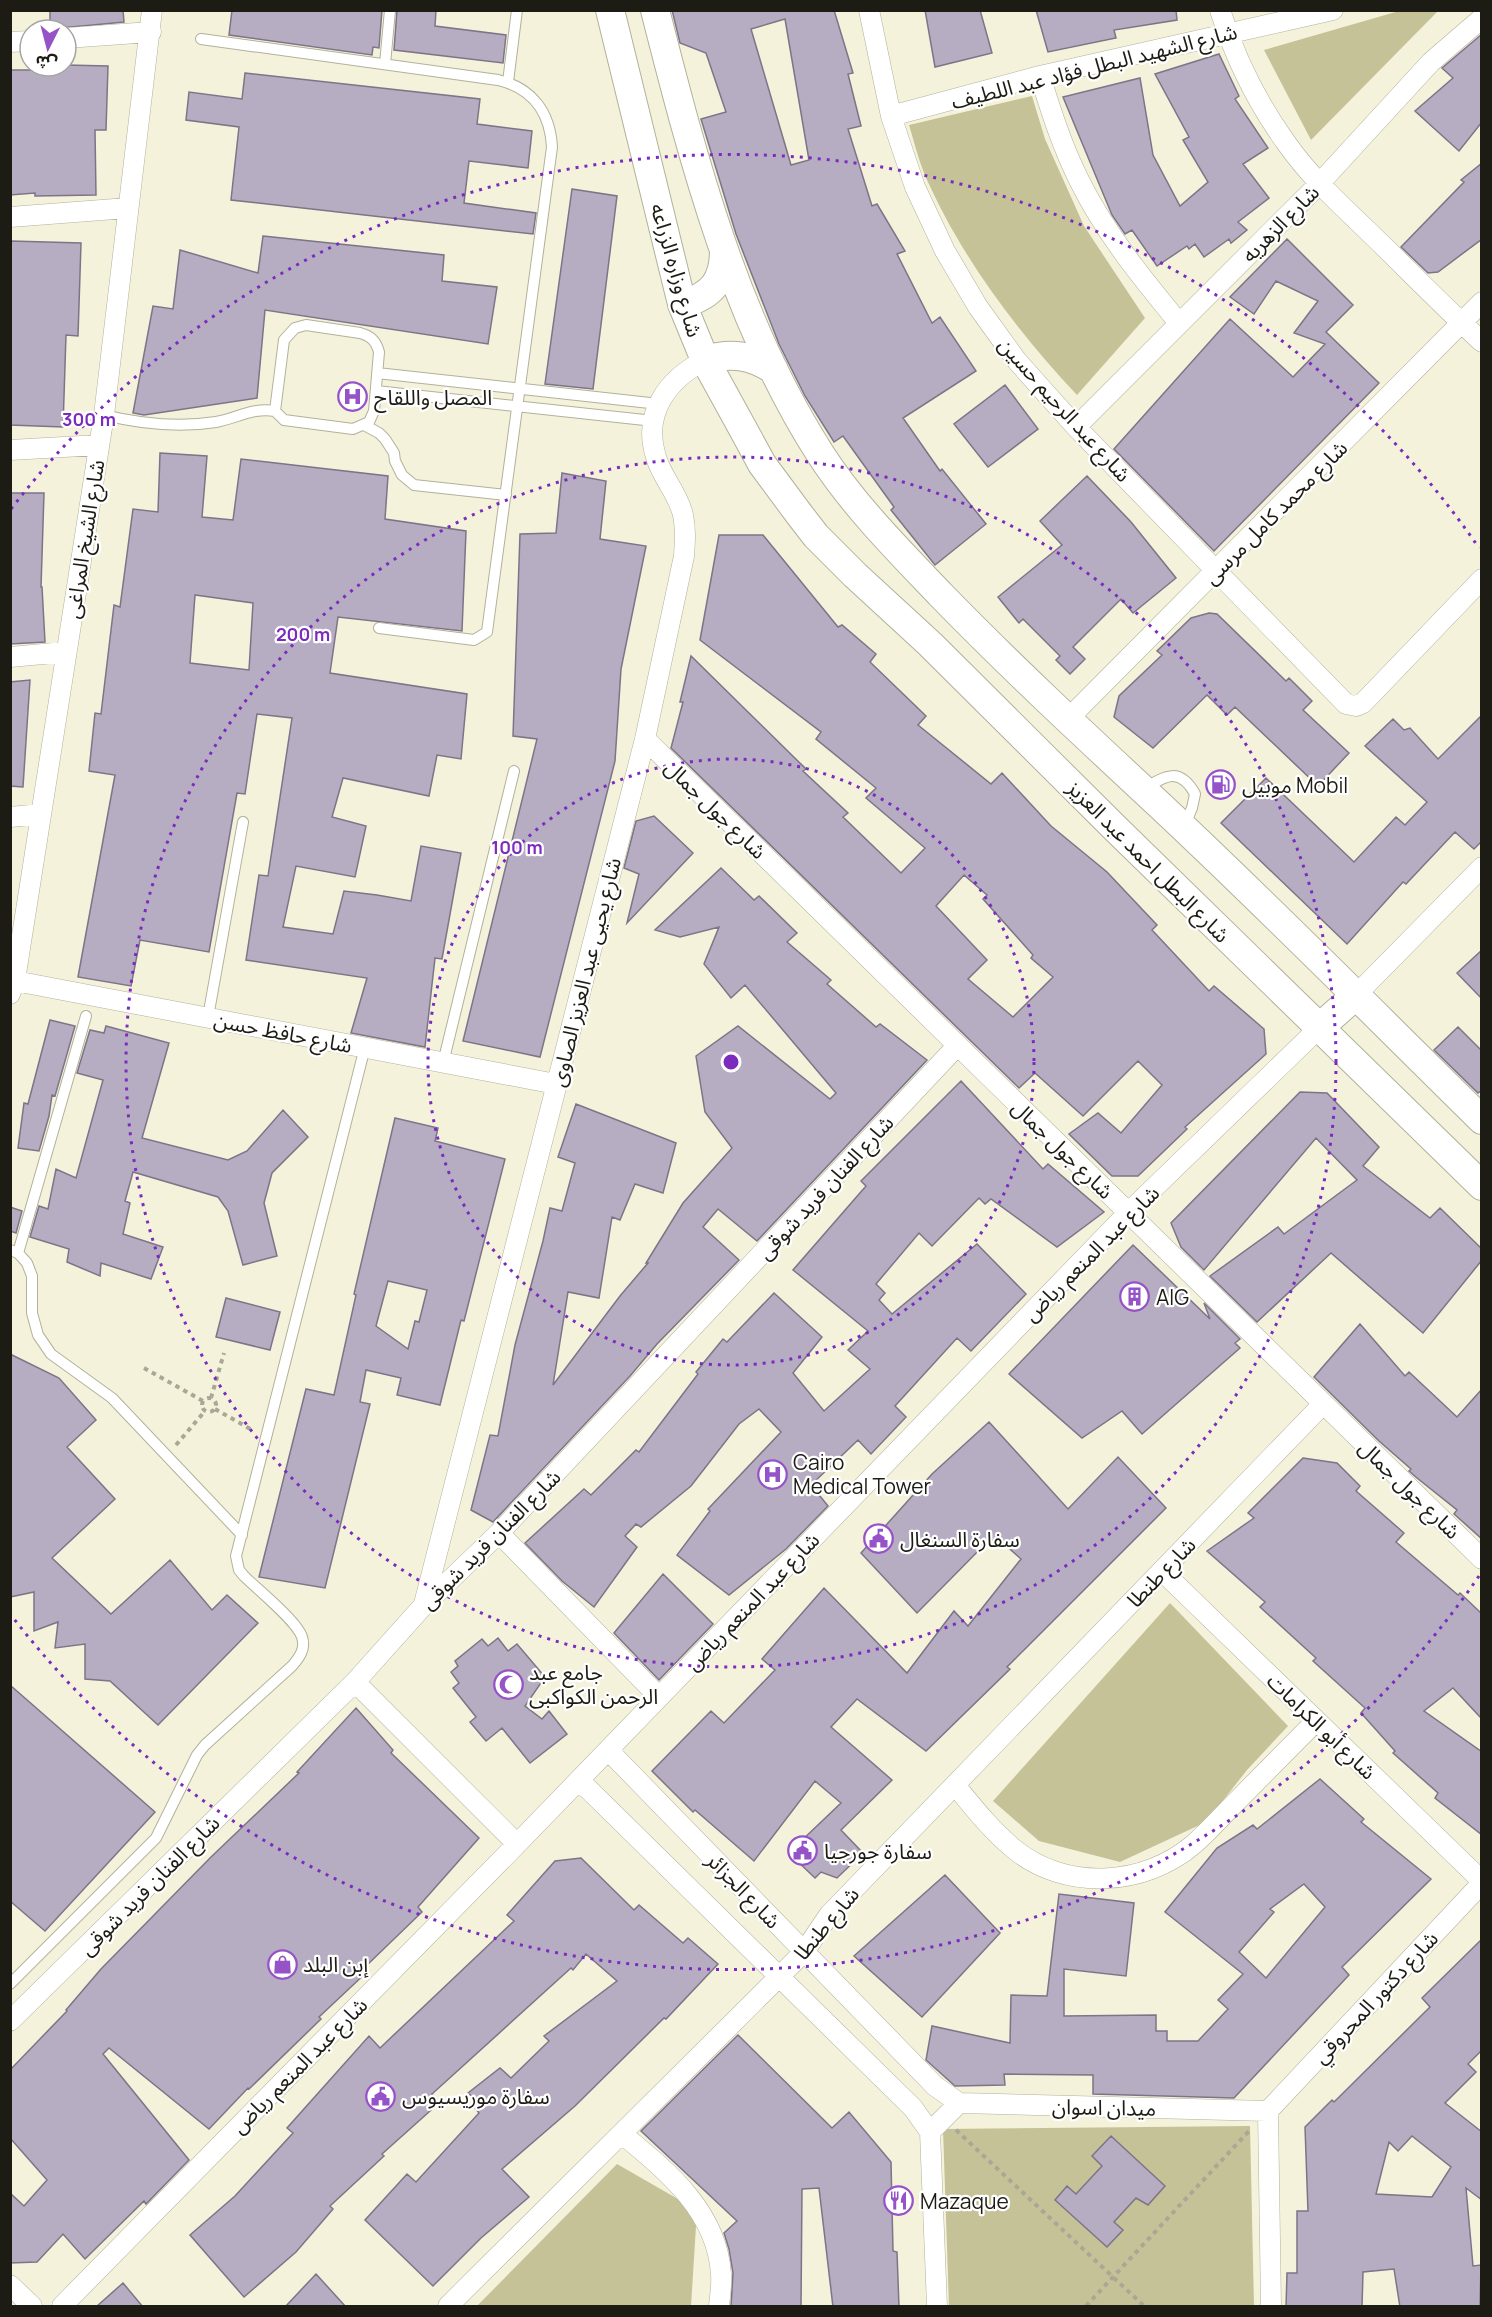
<svg xmlns="http://www.w3.org/2000/svg" width="1492" height="2317" font-family="Manrope,'Noto Sans Arabic',sans-serif">
  <style>
    .green { fill: #c5c298 }
    .building { fill: #b7adc2; stroke: #7d7487; stroke-width: 1.5; fill-rule: evenodd }
    .lines { fill: none; stroke-linecap: round; stroke-linejoin: round }
    .service-casing { stroke: #b2b19b; stroke-width: 12 }
    .minor-casing { stroke: #b2b19b; stroke-width: 21 }
    .secondary-casing { stroke: #b2b19b; stroke-width: 30 }
    .path { stroke: #a9a795; stroke-width: 4; stroke-dasharray: 4.5 4.5; stroke-linecap: butt }
    .service { stroke: #fff; stroke-width: 10 }
    .minor { stroke: #fff; stroke-width: 20 }
    .secondary { stroke: #fff; stroke-width: 28 }
    .ring { fill: none; stroke: #7b2cbf; stroke-width: 3; stroke-dasharray: 3 6 }
    .labels { text-anchor: middle; dominant-baseline: central; stroke-width: 4.5; stroke-linejoin: round; paint-order: stroke }
    .street-label { font-size: 21px; fill: #1d1c14; stroke: #fff }
    .poi-label { font-size: 21px; fill: #1d1c14; stroke: #fff; text-anchor: start }
    .centre { fill: #7b2cbf; stroke: #fff; stroke-width: 3 }
    .ring-label { font-size: 18px; text-anchor: middle; font-weight: bold; fill: #7b2cbf; stroke: #fff; stroke-width: 4.5; stroke-linejoin: round; paint-order: stroke }
  </style>
  <rect width="100%" height="100%" fill="#f4f2db"/>
  <path class="green" d="M1399,11H1438L1311,140L1264,50Z
    M1032,96L1045,139L1084,226L1145,318L1077,395C1016,330 960,256 924,173C918,158 914,141 909,125Z
    M1170,1603L1288,1726L1247,1770L1206,1822L1120,1862L1039,1841L993,1801Z
    M1250,2126L1254,2306H949L943,2129Z
    M617,2164L697,2210L691,2306H477Z"/>
  <path class="building" d="M50,10H123L124,22L50,29Z
    M232,10H382L379,48L373,47L372,55L229,35Z
    M397,10H436L435,26L506,35L503,63L394,50Z
    M672,10H834L853,73L848,74L861,126L848,129L872,206L877,204L905,251L897,254L932,323L940,317L976,371L903,418L940,471L942,469L986,524L935,565L891,510L894,507L843,436L834,442L805,396L779,344L736,234L701,119L726,112L706,53L680,43ZM785,19L809,160L791,165L751,29Z
    M925,10H980L992,53L935,67Z
    M1036,10H1176L1177,20L1114,30L1116,38L1048,52Z
    M1482,34V122L1459,151L1415,111L1453,78L1442,68Z
    M1219,54L1239,96L1235,99L1268,148L1243,164L1269,198L1238,222L1247,230L1231,243L1229,239L1204,257L1195,244L1189,249L1187,246L1157,266L1132,230L1125,234L1112,215L1063,97L1140,78L1153,155L1180,206L1208,182L1183,140L1189,137L1155,74Z
    M66,65L108,66L106,130H95L96,195L35,196V193L10,195V70H39V66Z
    M245,73L480,99L477,124L532,131L528,168L469,161L464,203L536,213L533,234L231,200L239,127L186,120L189,92L242,99Z
    M1482,163V239L1438,272L1428,273L1401,247L1464,182L1461,180Z
    M572,189L617,196L593,389L545,384Z
    M263,236L444,255L442,281L497,287L488,344L265,310L257,398L144,415L133,413L153,306L173,309L180,250L258,273Z
    M1287,239L1353,305L1326,332L1379,383L1214,551L1114,449L1230,319L1293,377L1325,344L1294,333L1318,301L1276,281L1254,314L1230,297Z
    M11,241L81,243L78,336L66,335L63,427L10,425Z
    M1005,385L1038,429L988,467L954,424Z
    M160,453L207,456L202,517L233,520L241,459L388,476L385,519L466,531L462,631L338,617L330,673L467,694L461,759L437,755L429,796L343,778L332,817L366,826L355,877L296,866L283,927L333,934L344,891L377,895L411,901L421,846L461,853L442,959L435,958L425,1047L351,1033L367,978L246,960L259,875L268,876L292,718L257,714L245,794L237,793L209,952L140,940L131,986L78,977L115,775L89,771L95,713L101,714L114,605L120,607L133,509L158,512ZM195,595L253,603L249,670L190,663Z
    M562,473L606,481L600,539L646,546L621,669L615,761L540,1057L463,1041L537,739L513,736L520,534L556,533Z
    M1087,476L1131,522L1176,578L1133,613L1121,599L1073,647L1085,659L1070,674L1056,660L1060,656L1023,619L1019,623L998,597L1062,545L1040,521Z
    M10,493H44L41,587H42L45,642L10,644Z
    M719,535H763L838,627L842,625L876,654L870,662L926,716L918,725L991,784L1002,773L1051,826L1107,872L1157,925L1152,930L1209,991L1214,986L1264,1029L1266,1054L1185,1127L1187,1129L1138,1176H1112L1069,1134L1098,1113L1121,1133L1162,1085L1138,1061L1083,1116L1035,1073L1019,1088L671,748L683,702H680L691,656L806,769L803,771L848,813L843,817L901,873L925,848L866,798L876,788L816,739L821,732L700,640ZM964,875L987,895L983,899L1033,955L1031,958L1053,977L1013,1017L968,979L987,960L936,906Z
    M1209,613L1217,614L1286,681L1289,678L1312,701L1303,710L1349,753L1318,786L1235,707L1227,715L1207,695L1153,748L1114,717L1119,696L1162,655L1157,651L1191,618Z
    M30,680L23,787L10,786V682Z
    M1482,715V841L1474,849L1455,832L1406,884L1403,882L1347,944L1221,823L1266,778L1354,862L1396,817L1405,825L1427,802L1365,746L1393,719L1404,730L1410,728L1438,759Z
    M654,816L693,853L627,923L639,874L624,868L636,821Z
    M721,868L754,900L759,896L797,933L787,942L831,980L827,984L876,1027L880,1024L927,1060L757,1241L718,1209L703,1227L739,1260L657,1344L630,1376L493,1522L471,1510L490,1435L498,1436L515,1345L543,1241L550,1208L562,1211L575,1163L558,1157L576,1104L676,1143L663,1193L635,1184L620,1220L612,1217L599,1298L568,1292L553,1385L620,1296L648,1263H646L683,1203L732,1148L705,1112L696,1056L738,1026L830,1099L836,1093L745,985L731,998L704,964L719,927L680,937L655,930Z
    M1482,950V999L1457,973Z
    M50,1020L75,1026L55,1096L52,1095L49,1116L39,1151L18,1148L24,1103L28,1104Z
    M106,1026L169,1043L142,1138L228,1160L247,1151L283,1110L308,1137L272,1173L264,1203L277,1256L243,1265L228,1211L218,1197L133,1172L125,1201L130,1203L123,1234L163,1247L151,1279L101,1263L100,1276L67,1262L69,1249L30,1237L39,1206L48,1209L56,1169L76,1178L103,1080L77,1073L90,1030L104,1033Z
    M1458,1027L1482,1051V1090L1478,1093L1434,1050Z
    M961,1081L1043,1169L1048,1164L1104,1212L1057,1247L991,1199L985,1204L979,1198L932,1246L919,1233L876,1284L885,1293L879,1300L892,1314L977,1244L1026,1294L971,1351L957,1338L895,1406L906,1417L871,1454L858,1440L811,1485L828,1506L786,1549L729,1595L677,1555L710,1511L708,1509L781,1432L759,1409L739,1424L691,1486L641,1527L636,1524L625,1536L637,1547L594,1607L562,1581L525,1543L584,1489L591,1495L636,1450L639,1452L698,1374L696,1372L723,1339L727,1342L774,1293L822,1337L793,1373L824,1411L870,1369L848,1350L868,1331L793,1270L866,1186L861,1181Z
    M1300,1092L1327,1093L1379,1147L1363,1166L1430,1218L1440,1208L1482,1249V1260L1423,1333L1331,1253L1257,1322L1210,1276L1278,1227L1284,1234L1357,1180L1316,1138L1204,1270L1181,1247L1171,1223Z
    M395,1118L438,1128L435,1141L505,1159L464,1321L461,1320L440,1405L397,1395L401,1378L366,1370L360,1402L370,1404L325,1588L259,1577L306,1389L334,1395L356,1295L354,1294ZM388,1281L427,1290L419,1322L415,1321L408,1349L376,1326Z
    M10,1207L22,1211L16,1233L10,1231Z
    M1133,1245L1210,1319L1204,1303L1240,1339L1235,1343L1240,1348L1142,1434L1122,1411L1082,1438L1009,1374Z
    M226,1298L280,1312L270,1350L216,1337Z
    M1360,1324L1405,1376L1409,1372L1457,1417L1482,1389V1539L1454,1514L1457,1510L1417,1478L1409,1471L1411,1469L1379,1441L1314,1377Z
    M10,1354L59,1378L96,1420L67,1447L115,1499L52,1558L111,1614L170,1560L212,1610L227,1595L258,1623L158,1725L110,1681L85,1679V1644L55,1648L58,1622L34,1631V1592L10,1597Z
    M989,1422L1068,1509L1118,1457L1166,1508L1007,1667L1010,1669L926,1751L857,1699L831,1727L892,1780L841,1830L863,1853L837,1878L821,1872L815,1878L794,1858L800,1851L799,1843L841,1803L815,1781L754,1861L695,1810L693,1812L652,1771L711,1711L724,1723L775,1670L762,1659L824,1588L907,1673L954,1611L968,1626L1021,1559L996,1537L990,1542L989,1540L917,1613L861,1553L932,1474Z
    M1303,1458L1337,1463L1360,1486L1356,1491L1404,1533L1396,1542L1458,1595L1460,1593L1482,1614V1719L1453,1688L1424,1711L1482,1752V1835L1435,1798L1438,1793L1393,1753L1395,1751L1361,1713L1365,1708L1313,1661L1316,1658L1260,1607L1265,1602L1207,1551L1254,1518L1248,1513Z
    M663,1574L713,1624L659,1680L614,1633Z
    M498,1638L508,1651L517,1644L545,1677L525,1706L542,1719L549,1711L567,1734L530,1763L502,1728L486,1741L470,1722L476,1717L453,1688L459,1683L451,1672L458,1666L455,1661L482,1639L488,1646Z
    M10,1685L155,1812L45,1931L10,1901Z
    M356,1708L393,1750L391,1753L479,1838L418,1907L422,1912L365,1967L368,1971L319,2017L321,2019L249,2089L248,2088L209,2129L109,2048L103,2054L189,2160L146,2204L144,2201L85,2259L63,2234L37,2262L10,2263V2193L24,2206L47,2180L10,2138V2070L67,2011L66,2010L101,1969L211,1857L299,1773L297,1772Z
    M1320,1779L1364,1819L1361,1822L1431,1879L1342,1967L1349,1975L1234,2098L1093,2094V2075L1004,2074L1005,2085L955,2086L926,2060L932,2026L1010,2043L1011,1995L1047,1996L1059,1894L1134,1903L1126,1976L1064,1969V2016L1156,2015V2031H1167V2041H1198L1228,2009L1218,2000L1243,1974L1165,1912L1217,1848L1253,1825L1257,1829ZM1304,1884L1325,1907L1266,1978L1239,1952L1274,1912L1270,1909Z
    M581,1858L634,1910L639,1905L683,1943L688,1938L718,1964L666,2019L664,2018L575,2106L502,2169L529,2197L481,2238L433,2286L365,2220L407,2174L416,2182L479,2113L473,2105L477,2101L468,2093L500,2068L511,2078L549,2041L544,2036L617,1981L586,1954L573,1970L571,1968L432,2094L439,2103L382,2154L384,2156L330,2206L333,2209L296,2252L244,2297L190,2235L235,2196L293,2133L287,2128L369,2036L380,2048L514,1921L507,1915L555,1861Z
    M945,1875L1000,1933L922,2017L854,1956Z
    M1482,1939V2050L1468,2064L1476,2072L1445,2103L1482,2132V2200L1466,2188L1473,2266L1481,2265L1480,2307H1400L1394,2269L1363,2272L1362,2307H1286L1287,2273H1297V2211H1308L1305,2127L1332,2100L1334,2102L1430,2007L1422,1998ZM1412,2136L1451,2167L1432,2197L1376,2194L1389,2142L1398,2151Z
    M738,2035L832,2128L849,2112L891,2162L893,2251L897,2252L899,2307H833L819,2188L802,2189L801,2307H731L733,2273L729,2249L724,2233L737,2221L641,2131Z
    M1111,2136L1165,2186L1148,2205L1136,2198L1114,2222L1123,2230L1107,2247L1055,2200L1067,2186L1076,2194L1102,2166L1092,2156Z
    M316,2274L346,2307H285Z
    M123,2283L143,2307H96Z"/>
  <g class="lines">
    <defs>
      <path id="service" d="M201,39L498,80C532,88 550,112 552,147L487,632L474,640L379,628
        M385,64L390,10
        M508,82L517,10
        M306,325L360,333C371,336 376,341 379,352L374,411L369,422L353,429L284,420L275,411L284,340L295,328Z
        M377,373L659,404
        M376,391L654,421
        M104,415C141,424 178,428 216,422C237,418 254,407 275,411
        M364,425L379,433L385,439L394,453L395,461L402,475L414,485L506,495
        M1144,789C1166,775 1180,767 1195,794L1192,808L1184,827
        M208,1017L243,822
        M443,1063L514,771
        M10,1250L18,1253L27,1263L32,1276V1313L38,1335L51,1354L112,1398L242,1535
        M18,1253L86,1016
        M10,1984L156,1838L197,1755L205,1745L292,1666C299,1658 306,1649 302,1637C297,1621 257,1589 244,1576L239,1570L236,1556L365,1047"/>
      <path id="minor" d="M869,10L891,116L915,187L945,251L978,307L1017,361L1076,427L1346,704L1356,706L1363,703L1482,579
        M1220,10C1235,58 1258,104 1287,144C1311,178 1341,205 1371,234C1408,270 1444,307 1482,342
        M66,38L151,32
        M10,42L30,41
        M1040,76C1051,111 1062,146 1079,180C1105,233 1142,278 1179,323
        M891,116L1040,76L1333,10
        M10,217L128,208
        M1076,427L1319,184L1431,62L1482,18
        M10,450L99,445
        M10,657L65,652
        M1067,720L1482,302
        M645,739L1482,1559
        M10,817L41,814
        M10,980L556,1084
        M10,994L15,980L104,415L152,10
        M1355,996L1482,867
        M499,1533L659,1697
        M1162,1571L1482,1881
        M424,1604L645,739L684,556C685,542 686,529 683,515C678,493 662,478 656,457C642,413 668,379 705,360
        M355,1682L517,1844
        M608,1750L935,2086L959,2103
        M579,1780L913,2108L930,2132
        M955,1785C973,1807 991,1830 1014,1849C1065,1891 1144,1887 1194,1844C1208,1832 1220,1818 1233,1805C1261,1777 1288,1749 1316,1721
        M10,2021L355,1682L424,1605L499,1533L957,1046
        M1268,2111L1482,1883
        M622,2134C667,2171 717,2211 721,2274C722,2284 720,2296 719,2306
        M10,2285L32,2306
        M62,2306L517,1844L1128,1213L1319,1028
        M448,2306L804,1952L829,1915L1323,1404
        M937,2306L930,2132L959,2103L1268,2111L1271,2306"/>
      <path id="secondary" d="M610,10L682,304L705,360L743,429L762,464L799,514L816,536L855,575L930,644L1116,829L1482,1186
        M655,10C694,163 735,321 821,455C854,506 899,551 941,595C1009,665 1080,731 1151,797C1264,902 1372,1012 1482,1120
        M682,304C712,296 724,281 724,250
        M705,360C731,352 751,355 774,370
        M1319,1028L1355,996"/>
    </defs>
    <use href="#service" class="service-casing"/>
    <use href="#minor" class="minor-casing"/>
    <use href="#secondary" class="secondary-casing"/>
    <path class="path" d="M144,1368L203,1401
      M211,1398L224,1353
      M202 1405a7 7 0 1 1 14 0a7 7 0 1 1-14 0Z
      M215,1409L254,1431
      M176,1445L205,1411
      M956,2130L1144,2306
      M1086,2306L1249,2131"/>
    <use href="#service" class="service"/>
    <use href="#minor" class="minor"/>
    <use href="#secondary" class="secondary"/>
  </g>
  <g class="ring">
    <circle cx="731" cy="1062" r="303"/>
    <circle cx="731" cy="1062" r="605"/>
    <path d="M1479 1576A908 908 0 0 1 11 1615M11 509A908 908 0 0 1 1479 548"/>
  </g>
  <defs>
    <symbol id="hospital-ring" viewBox="-11 -11 22 22"><circle r="9.5" fill="#fff" stroke="#9653c8" stroke-width="1.5"/><path d="M-5-5h3v3.5h4V-5h3V5h-3V1.5h-4V5h-3Z" fill="#9653c8"/></symbol>
    <symbol id="fuel-ring" viewBox="-11 -11 22 22"><circle r="9.5" fill="#fff" stroke="#9653c8" stroke-width="1.5"/><path d="M-5.5-6h7V0h2V4h1.3V-2.5L3-4.5l.8-.8L6-3V5H2.5V1h-1V6h-7ZM-4.2-4.7v3.2H.2V-4.7Z" fill="#9653c8"/></symbol>
    <symbol id="building-ring" viewBox="-11 -11 22 22"><circle r="9.5" fill="#fff" stroke="#9653c8" stroke-width="1.5"/><path d="M-4-6H4V6H1V3H-1V6H-4ZM-2.5-4.3h1.7v1.8h-1.7ZM.8-4.3h1.7v1.8H.8ZM-2.5-1h1.7V.8h-1.7ZM.8-1h1.7V.8H.8Z" fill="#9653c8"/></symbol>
    <symbol id="civic-ring" viewBox="-11 -11 22 22"><circle r="9.5" fill="#fff" stroke="#9653c8" stroke-width="1.5"/><path d="M-.6-6.5H3V-4.5H.6V-3L4-1V1h2V6H-6V1h2V-1L-.6-3ZM-1.2 2.5V6h2.4V2.5Z" fill="#9653c8"/></symbol>
    <symbol id="mosque-ring" viewBox="-11 -11 22 22"><circle r="9.5" fill="#fff" stroke="#9653c8" stroke-width="1.5"/><path d="M3.5-4.9A6 6 0 1 0 3.5 4.9A5 5 0 1 1 3.5-4.9Z" fill="#9653c8"/></symbol>
    <symbol id="shop-ring" viewBox="-11 -11 22 22"><circle r="9.5" fill="#fff" stroke="#9653c8" stroke-width="1.5"/><path d="M-5-2.5h2.3a2.7 3.5 0 0 1 5.4 0H5L5.5 6h-11ZM-1.5-2.5h3a1.5 2.3 0 0 0-3 0Z" fill="#9653c8"/></symbol>
    <symbol id="restaurant-ring" viewBox="-11 -11 22 22"><circle r="9.5" fill="#fff" stroke="#9653c8" stroke-width="1.5"/><path d="M-5-6h1v4h1v-4h1v4h1v-4h1v5L-1.5 .5V6h-2V.5L-5-1ZM5-6V6H3V1.5H1.5Q1.5-4 5-6Z" fill="#9653c8"/></symbol>
  </defs>
  <g fill-rule="evenodd">
    <use href="#hospital-ring" x="336" y="380" width="33" height="33"/>
    <use href="#fuel-ring" x="1204" y="768" width="33" height="33"/>
    <use href="#building-ring" x="1118" y="1280" width="33" height="33"/>
    <use href="#hospital-ring" x="756" y="1458" width="33" height="33"/>
    <use href="#civic-ring" x="862" y="1522" width="33" height="33"/>
    <use href="#mosque-ring" x="492" y="1668" width="33" height="33"/>
    <use href="#civic-ring" x="786" y="1834" width="33" height="33"/>
    <use href="#shop-ring" x="266" y="1948" width="33" height="33"/>
    <use href="#civic-ring" x="364" y="2080" width="33" height="33"/>
    <use href="#restaurant-ring" x="882" y="2184" width="33" height="33"/>
  </g>
  <g class="labels">
    <g class="street-label">
      <text transform="translate(1094 66) rotate(-14)">شارع الشهيد البطل فؤاد عبد اللطيف</text>
      <text transform="translate(1280 223) rotate(-45)">شارع الزهريه</text>
      <text transform="translate(677 270) rotate(74)">شارع وزاره الزراعه</text>
      <text transform="translate(1065 409) rotate(48)">شارع عبد الرحيم حسين</text>
      <text transform="translate(1275 512) rotate(-45)">شارع محمد كامل مرسى</text>
      <text transform="translate(84 539) rotate(-81)">شارع الشيخ المراغى</text>
      <text transform="translate(716 809) rotate(44)">شارع جول جمال</text>
      <text transform="translate(1149 861) rotate(45)">شارع البطل احمد عبد العزيز</text>
      <text transform="translate(585 972) rotate(-76)">شارع يحيى عبد العزيز الصاوى</text>
      <text transform="translate(283 1032) rotate(11)">شارع حافظ حسن</text>
      <text transform="translate(1063 1149) rotate(44)">شارع جول جمال</text>
      <text transform="translate(825 1187) rotate(-47)">شارع الفنان فريد شوقى</text>
      <text transform="translate(1091 1253) rotate(-45)">شارع عبد المنعم رياض</text>
      <text transform="translate(1410 1489) rotate(44)">شارع جول جمال</text>
      <text transform="translate(490 1539) rotate(-45)">شارع الفنان فريد شوقى</text>
      <text transform="translate(1161 1572) rotate(-46)">شارع طنطا</text>
      <text transform="translate(752 1601) rotate(-46)">شارع عبد المنعم رياض</text>
      <text transform="translate(1322 1726) rotate(44)">شارع أبو الكرامات</text>
      <text transform="translate(149 1885) rotate(-45)">شارع الفنان فريد شوقى</text>
      <text transform="translate(744 1890) rotate(46)">شارع الجزائر</text>
      <text transform="translate(826 1923) rotate(-50)">شارع طنطا</text>
      <text transform="translate(1375 1997) rotate(-47)">شارع دكتور المحروقي</text>
      <text transform="translate(299 2065) rotate(-45)">شارع عبد المنعم رياض</text>
      <text transform="translate(1104 2107) rotate(1)">ميدان اسوان</text>
    </g>
    <g class="poi-label">
      <text x="374" y="397">المصل واللقاح</text>
      <text x="1242" y="785">موبيل Mobil</text>
      <text x="1156" y="1297">AIG</text>
      <text x="793" y="1462">Cairo<tspan x="793" dy="24">Medical Tower</tspan></text>
      <text x="900" y="1539">سفارة السنغال</text>
      <text x="529" y="1672">جامع عبد<tspan x="529" dy="24">الرحمن الكواكبى</tspan></text>
      <text x="824" y="1851">سفارة جورجيا</text>
      <text x="303" y="1964">إبن البلد</text>
      <text x="402" y="2096">سفارة موريسيوس</text>
      <text x="920" y="2201">Mazaque</text>
    </g>
  </g>
  <circle cx="731" cy="1062" r="9" class="centre"/>
  <g class="ring-label">
    <text x="89" y="426">300 m</text>
    <text x="303" y="641">200 m</text>
    <text x="517" y="854">100 m</text>
  </g>
  <rect width="1492" height="2317" fill="none" stroke="#1d1c14" stroke-width="24"/>
  <g transform="translate(48 48) rotate(186)"><circle r="28" fill="#ffffff" stroke="#a5a4a1" stroke-width="1.5"/>
  <path d="M0-4.5L10 22L0 15L-10 22Z" fill="#9653c8"/>
  <text y="-9" font-size="16" font-weight="bold" text-anchor="middle" fill="#1d1c14">ش</text>
  </g>
</svg>
